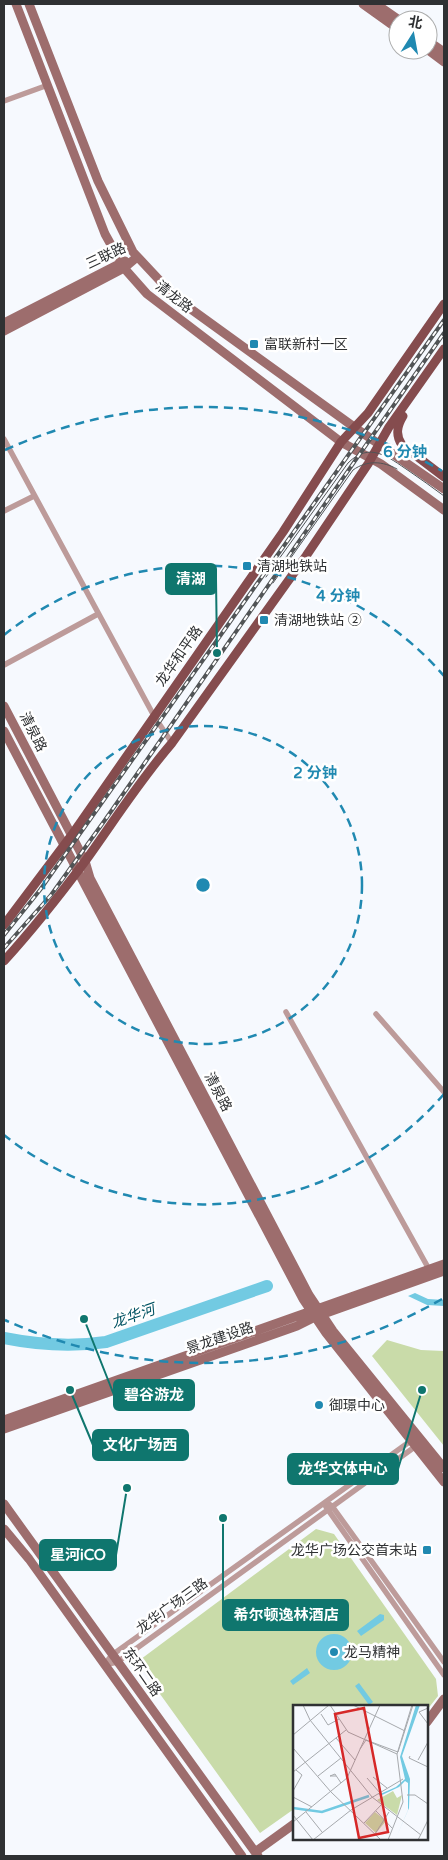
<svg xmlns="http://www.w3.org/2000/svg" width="448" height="1860" font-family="'Varela Round','Noto Sans SC',sans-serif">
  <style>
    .green { fill: #c9dba9 }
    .water { fill: #72cae2 }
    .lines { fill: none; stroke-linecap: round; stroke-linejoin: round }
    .river { stroke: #72cae2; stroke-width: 12 }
    .street { stroke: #bd9b9a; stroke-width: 5.5 }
    .secondary { stroke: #9d6d6d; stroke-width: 9 }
    .primary { stroke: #854c4e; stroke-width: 9 }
    .tram { stroke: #515456; stroke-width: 1 }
    .rail-casing { stroke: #515456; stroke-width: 4 }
    .rail { stroke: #fff; stroke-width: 2; stroke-dasharray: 5.5; stroke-linecap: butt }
    .ring { fill: none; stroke: #2089b1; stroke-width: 2.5; stroke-dasharray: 9 6 }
    .poi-dot { fill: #2089b1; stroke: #fff; stroke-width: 2 }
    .labels { text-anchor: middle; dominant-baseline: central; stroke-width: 5; stroke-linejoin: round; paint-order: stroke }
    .street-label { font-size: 14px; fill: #2f3133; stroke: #fff }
    .poi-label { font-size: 14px; fill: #2f3133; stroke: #fff; text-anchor: start }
    .water-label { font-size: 15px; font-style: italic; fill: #005262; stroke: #fff }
    .inset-river { fill: none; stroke: #72cae2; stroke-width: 2.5 }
    .inset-road { fill: none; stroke: #a6a9ad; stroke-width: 1 }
    .view { fill: #d62828; fill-opacity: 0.15; stroke: #d62828; stroke-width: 2.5 }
    .inset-edge { fill: none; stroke: #2f3133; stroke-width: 2.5 }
    .centre { fill: #2089b1; stroke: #fff; stroke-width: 2.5 }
    .ring-label { font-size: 15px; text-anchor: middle; font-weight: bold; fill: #2089b1; stroke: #fff; stroke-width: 5; stroke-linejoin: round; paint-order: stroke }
    .leader { fill: none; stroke: #0f766e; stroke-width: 2 }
    .callout-dot { fill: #0f766e; stroke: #fff; stroke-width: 2 }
    .callout { fill: #0f766e; stroke: #0f766e; stroke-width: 2 }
    .callout-label { font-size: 15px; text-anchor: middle; font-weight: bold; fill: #fff }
  </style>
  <rect width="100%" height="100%" fill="#f6f9fe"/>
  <path class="green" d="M387,1340L421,1350L444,1351V1446L372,1356Z
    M316,1529L334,1534L436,1679L438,1696L427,1710V1706H294V1809L260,1833L137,1662Z"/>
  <path class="water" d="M415,1293L428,1299L444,1300V1306L427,1305L408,1296Z
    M299,1599L312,1618L308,1621L294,1602Z
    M380,1614L384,1615V1620L361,1636L357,1631Z
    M316 1652a18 18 0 1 1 36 0a18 18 0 1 1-36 0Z
    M307,1668L310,1673L293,1685L290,1681Z
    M359,1683L373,1702L369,1705L355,1686Z"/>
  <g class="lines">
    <path class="river" d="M4,1338C39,1345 71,1347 106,1342L267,1286"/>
    <path class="street" d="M4,101L48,85
      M4,439L154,716L172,743
      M4,511L34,496
      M4,665L98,614
      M286,1012L430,1271
      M376,1014L444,1092
      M329,1504L332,1506L444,1662
      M326,1507L444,1675
      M104,1665L117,1662L126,1656L416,1446
      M104,1665L112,1655L412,1440"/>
    <path class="secondary" d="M16,4L105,234L124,268L147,294L341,442L381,464L444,510
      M29,4L98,181L133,252L177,299L354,427L444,489
      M363,4L398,29
      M376,4L399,20
      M428,41L444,52
      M428,50L444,62
      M4,323L125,261
      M4,331L124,268L137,257
      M4,706L85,861L90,878L309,1295L333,1331L444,1468
      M4,731L303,1299L326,1333L444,1482
      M4,1420L444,1264
      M4,1429L297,1326L315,1317L444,1271
      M4,1504L258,1856
      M4,1529L29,1559L242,1856
      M427,1722L444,1699
      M255,1852L294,1824"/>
    <path class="primary" d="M403,416C397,426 395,435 402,445L444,477
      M4,925L71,836L283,532L341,442L368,413L444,304
      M4,961C33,929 60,895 86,860C114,821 140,780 172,743L306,556L368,464L389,427L444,349"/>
    <path class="tram" d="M266,577L348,463C370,441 388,457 409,471C421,479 433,488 444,496
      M273,583L353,470C367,460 383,461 397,469"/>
    <defs>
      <path id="rail" d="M4,935L40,890L444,320
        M4,948L51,895L105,820L444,333"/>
    </defs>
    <use href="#rail" class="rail-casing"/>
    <use href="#rail" class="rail"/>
  </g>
  <g class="ring">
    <circle cx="203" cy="885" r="159"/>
    <path d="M444 1094A319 319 0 0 1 4 1135M4 635A319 319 0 0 1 444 676"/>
    <path d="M442 1299A478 478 0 0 1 5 1320M5 450A478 478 0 0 1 442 471"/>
  </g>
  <g class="poi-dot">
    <rect x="249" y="339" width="10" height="10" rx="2.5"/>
    <rect x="242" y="561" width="10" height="10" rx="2.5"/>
    <rect x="259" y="615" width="10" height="10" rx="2.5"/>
    <circle cx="319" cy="1405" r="5"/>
    <rect x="422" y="1545" width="10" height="10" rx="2.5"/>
    <circle cx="334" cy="1652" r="5"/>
  </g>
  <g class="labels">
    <g class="street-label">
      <text transform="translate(106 256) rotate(-25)">三联路</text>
      <text transform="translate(174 297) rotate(38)">清龙路</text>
      <text transform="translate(179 656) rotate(-55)">龙华和平路</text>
      <text transform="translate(33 732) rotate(63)">清泉路</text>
      <text transform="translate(218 1092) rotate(62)">清泉路</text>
      <text transform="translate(220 1338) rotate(-19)">景龙建设路</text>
      <text transform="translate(172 1606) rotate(-36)">龙华广场三路</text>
      <text transform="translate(142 1672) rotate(55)">东环二路</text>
    </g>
    <g class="poi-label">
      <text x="264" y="344">富联新村一区</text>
      <text x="257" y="566">清湖地铁站</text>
      <text x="274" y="620">清湖地铁站 ②</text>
      <text x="329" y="1405">御璟中心</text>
      <text x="417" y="1550" text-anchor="end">龙华广场公交首末站</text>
      <text x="344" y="1652">龙马精神</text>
    </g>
    <g class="water-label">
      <text transform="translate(133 1316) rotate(-19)">龙华河</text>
    </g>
  </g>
  <g transform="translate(293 1705)">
    <rect width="135" height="135" fill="#f6f9fe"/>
    <path d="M100,86L104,93L109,90L104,110L84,95ZM82,107L93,116L83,128L72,118Z" fill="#c9dba9"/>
    <path d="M123,0H127L109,51L117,74L116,103L102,135L115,105V78L112,76L106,82L89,90H85L103,82L112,74L107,52Z" fill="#72cae2"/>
    <path class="inset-river" d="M0,103L29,107L76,91"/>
    <path class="inset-road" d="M10,0L17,15L79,92L128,130M37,0L55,27L104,49M60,0L112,26M135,3L126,7L135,19M28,9L35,20L46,14M0,30L36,0M43,33L62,55M0,43L38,87L88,135M67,44L73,35L105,47L120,0M117,51L116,53L135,62M125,55L135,37M0,67L53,25M25,71L48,53M43,71H37L42,69L48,78M80,72L94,83M74,73L87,88M0,86L9,70L3,65M114,90H122L135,99M0,92L19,102M83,106L99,123M13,107L29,127M0,110L20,135M0,117L54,73L87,0M71,118L88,100M82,129L96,107M20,135L58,105L110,74M95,135L110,97L104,49L119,0M125,135L135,115"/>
    <path class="view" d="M71,3L95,127L66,133L42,9Z"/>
    <rect width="135" height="135" class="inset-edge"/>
  </g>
  <circle cx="203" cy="885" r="8" class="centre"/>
  <g class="ring-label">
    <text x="405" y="457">6 分钟</text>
    <text x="338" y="601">4 分钟</text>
    <text x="315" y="778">2 分钟</text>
  </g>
  <path class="leader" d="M217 653L216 579M84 1319L114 1395M70 1390L93 1445M422 1390L398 1469M127 1488L116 1555M223 1518L223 1615"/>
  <g class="callout-dot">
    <circle cx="217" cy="653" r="5"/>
    <circle cx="84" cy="1319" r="5"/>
    <circle cx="70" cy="1390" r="5"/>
    <circle cx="422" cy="1390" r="5"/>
    <circle cx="127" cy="1488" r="5"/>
    <circle cx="223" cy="1518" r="5"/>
  </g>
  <g class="callout">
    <rect x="166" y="564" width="50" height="30" rx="5"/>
    <rect x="114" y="1380" width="80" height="30" rx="5"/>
    <rect x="93" y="1430" width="95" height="30" rx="5"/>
    <rect x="288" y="1454" width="110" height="30" rx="5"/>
    <rect x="40" y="1540" width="76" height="30" rx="5"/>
    <rect x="223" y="1600" width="125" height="30" rx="5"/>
  </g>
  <g class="callout-label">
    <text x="191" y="584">清湖</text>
    <text x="154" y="1400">碧谷游龙</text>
    <text x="140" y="1450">文化广场西</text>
    <text x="343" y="1474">龙华文体中心</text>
    <text x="78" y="1560">星河iCO</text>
    <text x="286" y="1620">希尔顿逸林酒店</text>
  </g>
  <rect width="448" height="1860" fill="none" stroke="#2f3133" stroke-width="10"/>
  <g transform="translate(413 35) rotate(11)"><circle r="24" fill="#ffffff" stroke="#acadad"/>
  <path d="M0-4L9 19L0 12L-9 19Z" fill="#2089b1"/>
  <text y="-8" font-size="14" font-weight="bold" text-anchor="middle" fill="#2f3133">北</text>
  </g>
</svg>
